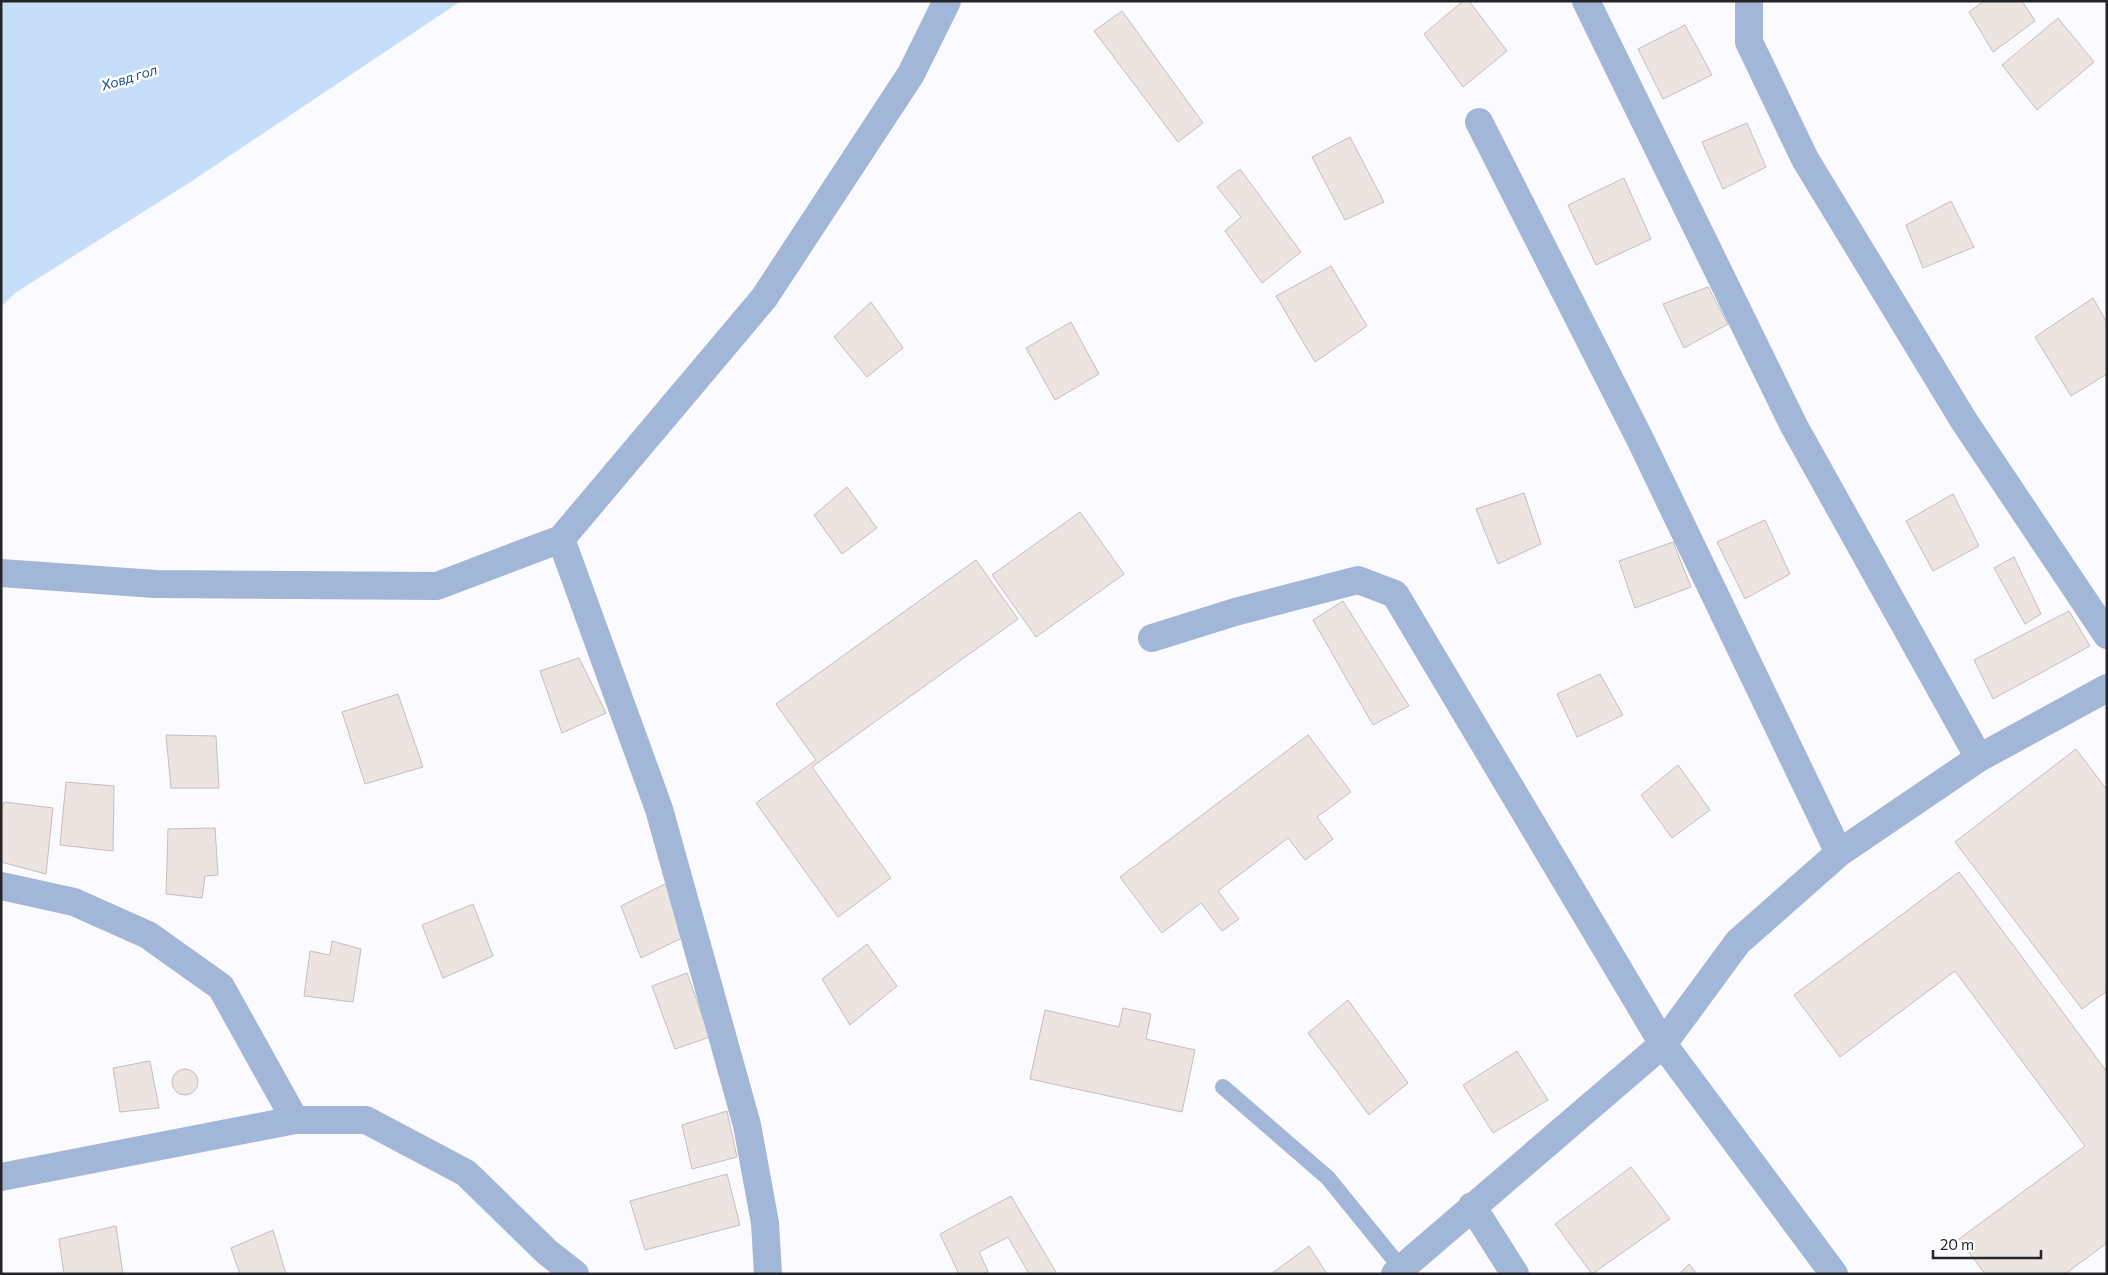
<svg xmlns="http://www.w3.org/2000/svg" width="2108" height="1275" font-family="Commissioner,sans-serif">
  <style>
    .water { fill: #c6defa }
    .building { fill: #ece4e0; stroke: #c6beba }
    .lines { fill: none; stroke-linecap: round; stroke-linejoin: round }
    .lane { stroke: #a2b6d7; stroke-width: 16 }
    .street { stroke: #a2b6d7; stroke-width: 28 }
    .labels { text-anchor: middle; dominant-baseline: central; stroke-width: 5; stroke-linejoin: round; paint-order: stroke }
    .water-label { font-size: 14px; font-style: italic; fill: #13508d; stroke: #fff }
  </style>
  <rect width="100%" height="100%" fill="#fafaff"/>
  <path class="water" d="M1,1H461L192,181L15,293L1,307Z"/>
  <path class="building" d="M1463,1H1469L1507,51L1463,87L1424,34Z
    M1984,1H2022L2035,21L1993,52L1969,12Z
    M1122,11L1203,123L1178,142L1094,31Z
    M2058,18L2094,62L2037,110L2002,65Z
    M1685,25L1712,75L1663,99L1638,49Z
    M1747,123L1766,167L1723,189L1702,142Z
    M1350,137L1384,202L1345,220L1312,157Z
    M1240,169L1301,252L1262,283L1225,231L1241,217L1217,187Z
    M1624,178L1651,239L1596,265L1568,205Z
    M1951,201L1974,247L1923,268L1906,225Z
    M1331,266L1367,326L1315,362L1276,296Z
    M1708,287L1728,324L1684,348L1663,304Z
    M2093,298L2107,323V374L2071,396L2035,337Z
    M871,302L903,348L867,377L834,337Z
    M1071,322L1099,374L1055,400L1026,348Z
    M847,487L877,528L842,554L814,515Z
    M1524,493L1541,544L1498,564L1476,509Z
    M1953,494L1979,546L1933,571L1906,521Z
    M1080,512L1124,574L1036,637L992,575Z
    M1765,520L1790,574L1745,599L1717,542Z
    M1673,542L1691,587L1635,608L1619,561Z
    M2014,557L2041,614L2025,624L1994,568Z
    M976,560L1018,619L812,767L891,878L838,917L756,803L816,760L776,704Z
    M1343,601L1409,706L1373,725L1313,620Z
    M2069,611L2090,646L1993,699L1974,660Z
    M579,658L606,713L562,733L540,671Z
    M1600,674L1623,715L1577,737L1557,694Z
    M398,694L423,767L365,784L342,712Z
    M166,735L216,736L219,788H171Z
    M1308,735L1351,792L1317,817L1333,839L1305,860L1288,838L1218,891L1239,919L1222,931L1201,903L1162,933L1120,877Z
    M2076,749L2107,790V991L2082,1009L1955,842Z
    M1678,765L1710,810L1672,838L1641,795Z
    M66,782L114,786L113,851L60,845Z
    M4,802L53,808L46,874L1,862V814Z
    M215,828L218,875L205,876L202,898L166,894L168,829Z
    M1959,872L2107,1072V1243L2065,1274H1985L1959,1239L2085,1146L1955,971L1840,1057L1794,995Z
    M667,883L686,936L641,958L621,906Z
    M473,904L493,956L443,978L422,925Z
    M332,941L361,949L353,1002L304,996L310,951L330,955Z
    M867,944L897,986L850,1025L822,979Z
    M687,973L710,1037L675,1049L652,986Z
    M1348,1000L1408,1083L1369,1115L1308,1033Z
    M1123,1008L1151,1014L1146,1039L1195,1050L1182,1112L1030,1079L1045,1010L1119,1027Z
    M1517,1051L1548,1100L1493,1133L1463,1085Z
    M150,1061L159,1108L120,1112L113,1068Z
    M172 1082a13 13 0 1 1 26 0a13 13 0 1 1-26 0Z
    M727,1111L737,1157L692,1169L682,1125Z
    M1631,1167L1670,1219L1592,1274L1555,1224Z
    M727,1174L740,1225L645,1250L630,1201Z
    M1011,1196L1057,1274H1029L1008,1237L979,1252L988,1271L983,1274H959L940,1234Z
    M116,1226L123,1274H64L59,1239Z
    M273,1230L286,1274H240L231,1248Z
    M1309,1246L1327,1274H1271Z
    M1689,1264L1697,1274H1679Z"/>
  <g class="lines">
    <path class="lane" d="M1223,1087L1328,1178L1401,1268"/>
    <path class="street" d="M1586,1L1794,426L1979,758
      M1749,1V42L1805,159L1964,421L2107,635
      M1479,122L1640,439L1839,853
      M1,573L155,584L437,586L561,539
      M1152,638L1235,612L1358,580L1395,594L1663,1044L1834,1274
      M1,886L74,902L148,935L221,987L295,1120
      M1,1177L295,1120H366L466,1173L547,1252L575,1274
      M1472,1206L1515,1274
      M768,1274L765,1223L747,1125L659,809L561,539L764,298L911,74L947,1
      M1395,1274L1663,1044L1738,942L1839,853L1979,758L2107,688"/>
  </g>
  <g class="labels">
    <g class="water-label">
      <text transform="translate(129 77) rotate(-17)">Ховд гол</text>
    </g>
  </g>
  <rect width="2108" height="1275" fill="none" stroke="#252528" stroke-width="5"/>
  <path d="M1933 1250v8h108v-8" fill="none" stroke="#252528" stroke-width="2.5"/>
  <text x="1940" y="1250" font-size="15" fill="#252528" stroke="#ffffff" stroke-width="4" paint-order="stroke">20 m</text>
</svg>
